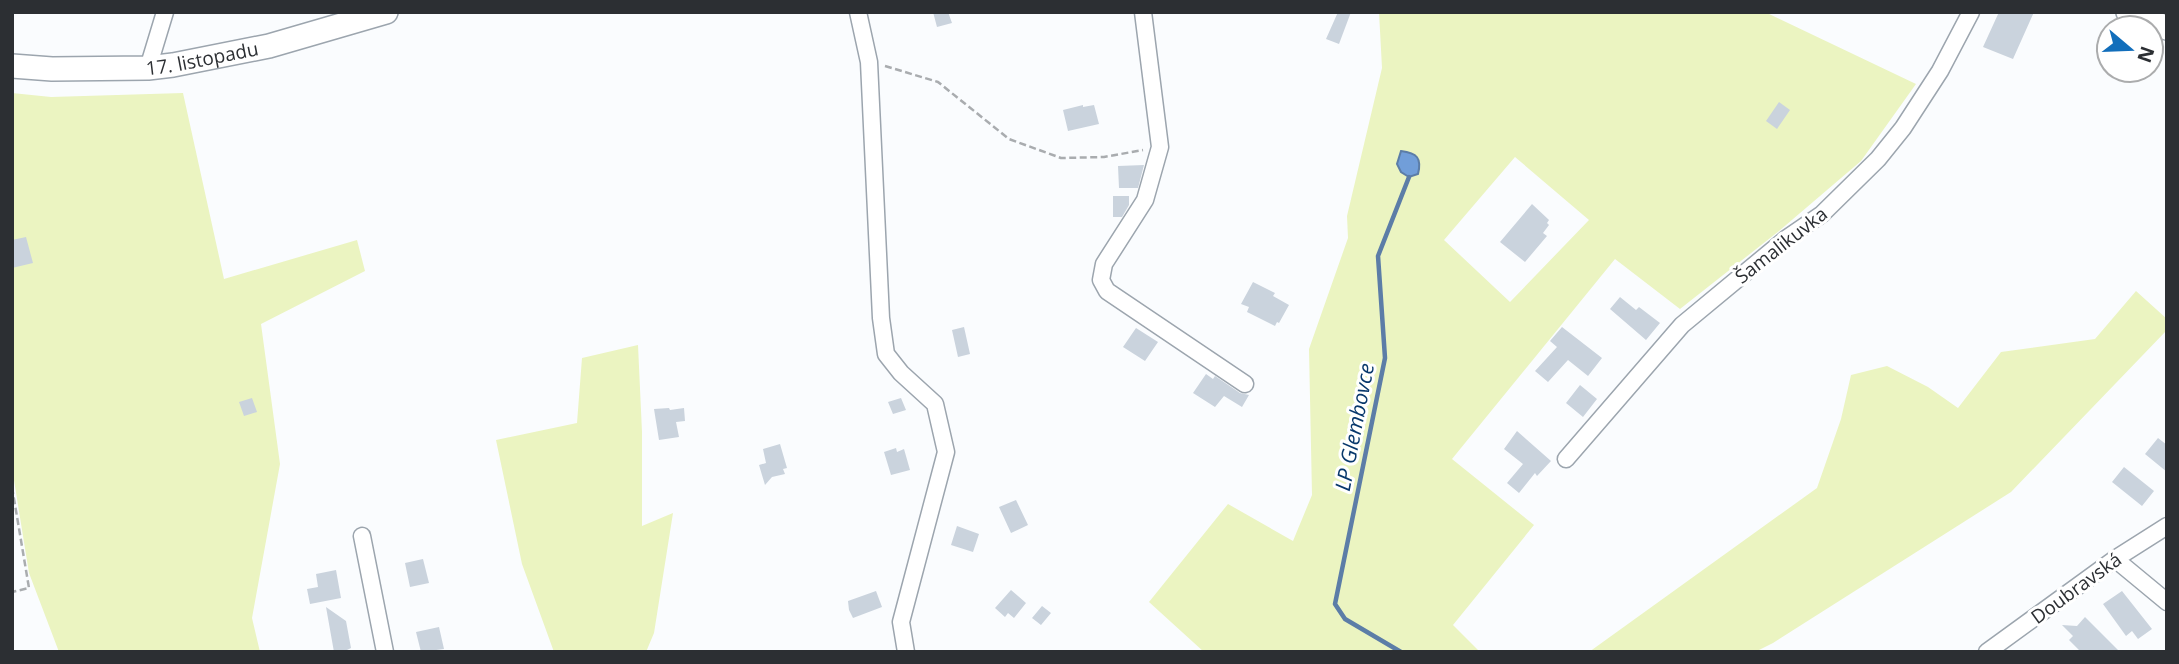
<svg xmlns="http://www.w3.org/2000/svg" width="2179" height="664" font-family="'Open Sans',sans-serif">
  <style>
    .green { fill: #ebf4c1; fill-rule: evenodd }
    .water { fill: #719ed9; stroke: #5c7da7; stroke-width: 2 }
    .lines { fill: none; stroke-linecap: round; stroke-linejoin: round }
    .stream { stroke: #5c7da7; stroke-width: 4.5 }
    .building { fill: #cad3dd }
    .minor-casing { stroke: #9ca5ae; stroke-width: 19 }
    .secondary-casing { stroke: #9ca5ae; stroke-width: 26 }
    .path { stroke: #a9acaf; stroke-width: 2.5; stroke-dasharray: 7 3.5; stroke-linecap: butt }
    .minor { stroke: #fff; stroke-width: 16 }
    .secondary { stroke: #fff; stroke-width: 23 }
    .labels { text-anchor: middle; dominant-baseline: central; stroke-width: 6; stroke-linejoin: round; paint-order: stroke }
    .street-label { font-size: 19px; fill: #2c2f33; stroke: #fff }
    .water-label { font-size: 21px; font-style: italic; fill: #08386c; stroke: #fff }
  </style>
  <rect width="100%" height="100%" fill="#fafcfe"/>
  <path class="green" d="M1379,12H1765L1916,84L1861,161L1779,231L1680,309L1615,259L1452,459L1534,525L1453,625L1480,652H1204L1149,602L1228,504L1293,541L1312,495L1309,349L1348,238L1347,216L1382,68ZM1515,157L1589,220L1510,302L1444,240Z
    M12,93L51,97L183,93L224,279L357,240L365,271L261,324L280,464L252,618L260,652H59L29,573L12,468Z
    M2136,291L2167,319V330L2011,492L1773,643L1755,652H1589L1817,488L1841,419L1851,375L1887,366L1928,387L1958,408L2001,352L2095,339Z
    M638,345L642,432V526L673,513L654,633L646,652H554L522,564L496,440L577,423L582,358Z"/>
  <path class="water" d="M1401,151C1417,153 1422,158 1418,174L1409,177L1401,172L1397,164Z"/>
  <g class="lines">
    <path class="stream" d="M1401,652L1345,619L1335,604L1385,358L1378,256L1409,177"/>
  </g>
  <path class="building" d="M933,12H948L952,23L937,27Z
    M1338,12H1351L1339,44L1326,39Z
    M1999,12H2034L2013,59L1983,47Z
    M1779,102L1790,110L1777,129L1766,121Z
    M1083,105V107L1094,105L1099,124L1068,131L1063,110Z
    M1144,165L1138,188H1119L1118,166Z
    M1113,196H1129V205L1122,217H1113Z
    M1532,204L1549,220L1547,223L1549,225L1543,233L1547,236L1525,262L1500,242Z
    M26,237L33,263L12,268V240Z
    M1253,282L1275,293L1273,296L1289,305L1279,323L1277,322L1275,326L1247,312L1249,307L1241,304Z
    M1620,297L1636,310L1639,307L1660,323L1646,340L1610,309Z
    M964,327L970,354L958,357L952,330Z
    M1562,327L1602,358L1588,376L1568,360L1548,382L1535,371L1557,347L1550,341Z
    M1136,328L1158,342L1145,361L1123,347Z
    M1206,374L1213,379L1215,376L1240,393L1249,395L1242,407L1224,396L1215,407L1193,393Z
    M1580,385L1597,399L1583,417L1566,403Z
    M252,398L257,412L244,416L239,402Z
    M901,398L906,410L893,414L888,402Z
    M669,408L670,410L684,408L685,421L676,422L679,437L659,440L654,409Z
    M1517,431L1551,461L1537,476L1535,473L1519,493L1507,483L1523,464L1504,449Z
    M2158,438L2167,445V472L2145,454Z
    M780,444L787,468L783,469L785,474L772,477L765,485L759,465L766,463L763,449Z
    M896,448L897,452L904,449L910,470L891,475L884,452Z
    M2124,467L2154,491L2142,506L2112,482Z
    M1016,500L1028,525L1011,533L999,507Z
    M957,526L979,534L973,552L951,545Z
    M423,559L429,583L410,587L405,563Z
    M336,570L341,598L310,604L307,589L318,587L316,574Z
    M1011,590L1026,603L1014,618L1008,613L1005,617L995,608Z
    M876,591L882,607L853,618L849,610L848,601Z
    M2122,591L2152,629L2138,639L2132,631L2126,636L2103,604Z
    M1042,606L1051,613L1041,625L1032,618Z
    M326,607L346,621L351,648L343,652H334Z
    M2085,617L2120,652H2081L2069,640L2073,636L2062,625L2077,626Z
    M439,627L444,649L421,652L416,632Z"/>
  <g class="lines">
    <defs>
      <path id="minor" d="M858,12L869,62L881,318L886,354L901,373L935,404L946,452L901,622L906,652
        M1143,12L1160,147L1145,200L1104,264L1101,280L1107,291L1245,384
        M148,68L165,12
        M1566,459L1682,325L1787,238L1822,214L1878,159L1903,128L1940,71L1971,12
        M362,536L385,652
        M2115,559L2167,602
        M1987,652L2115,559L2167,526"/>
      <g id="secondary">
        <path d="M2128,12L2167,28"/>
        <path id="s1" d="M12,66L52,69L148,68L173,65L269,46L386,12"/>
      </g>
    </defs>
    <use href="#minor" class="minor-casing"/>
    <use href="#secondary" class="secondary-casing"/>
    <path class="path" d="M885,66L938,82L1009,139L1061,158L1104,157L1143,150
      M12,487L29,588L12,592"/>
    <use href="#minor" class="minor"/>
    <use href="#secondary" class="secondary"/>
  </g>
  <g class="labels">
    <g class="street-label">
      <text stroke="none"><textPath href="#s1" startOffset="191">17. listopadu</textPath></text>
      <text transform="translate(1781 245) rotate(-38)">Šamalikuvka</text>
      <text transform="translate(2076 588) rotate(-36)">Doubravská</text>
    </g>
    <g class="water-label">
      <text transform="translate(1354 427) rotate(-79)">LP Glembovce</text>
    </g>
  </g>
  <rect width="2179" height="664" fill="none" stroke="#2c2f33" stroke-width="28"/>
  <g transform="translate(2130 49) rotate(109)"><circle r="33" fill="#ffffff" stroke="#abacad" stroke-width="2"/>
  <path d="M0-5L12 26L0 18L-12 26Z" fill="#126ebb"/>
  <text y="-10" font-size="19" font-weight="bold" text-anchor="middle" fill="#2c2f33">N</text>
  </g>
</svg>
